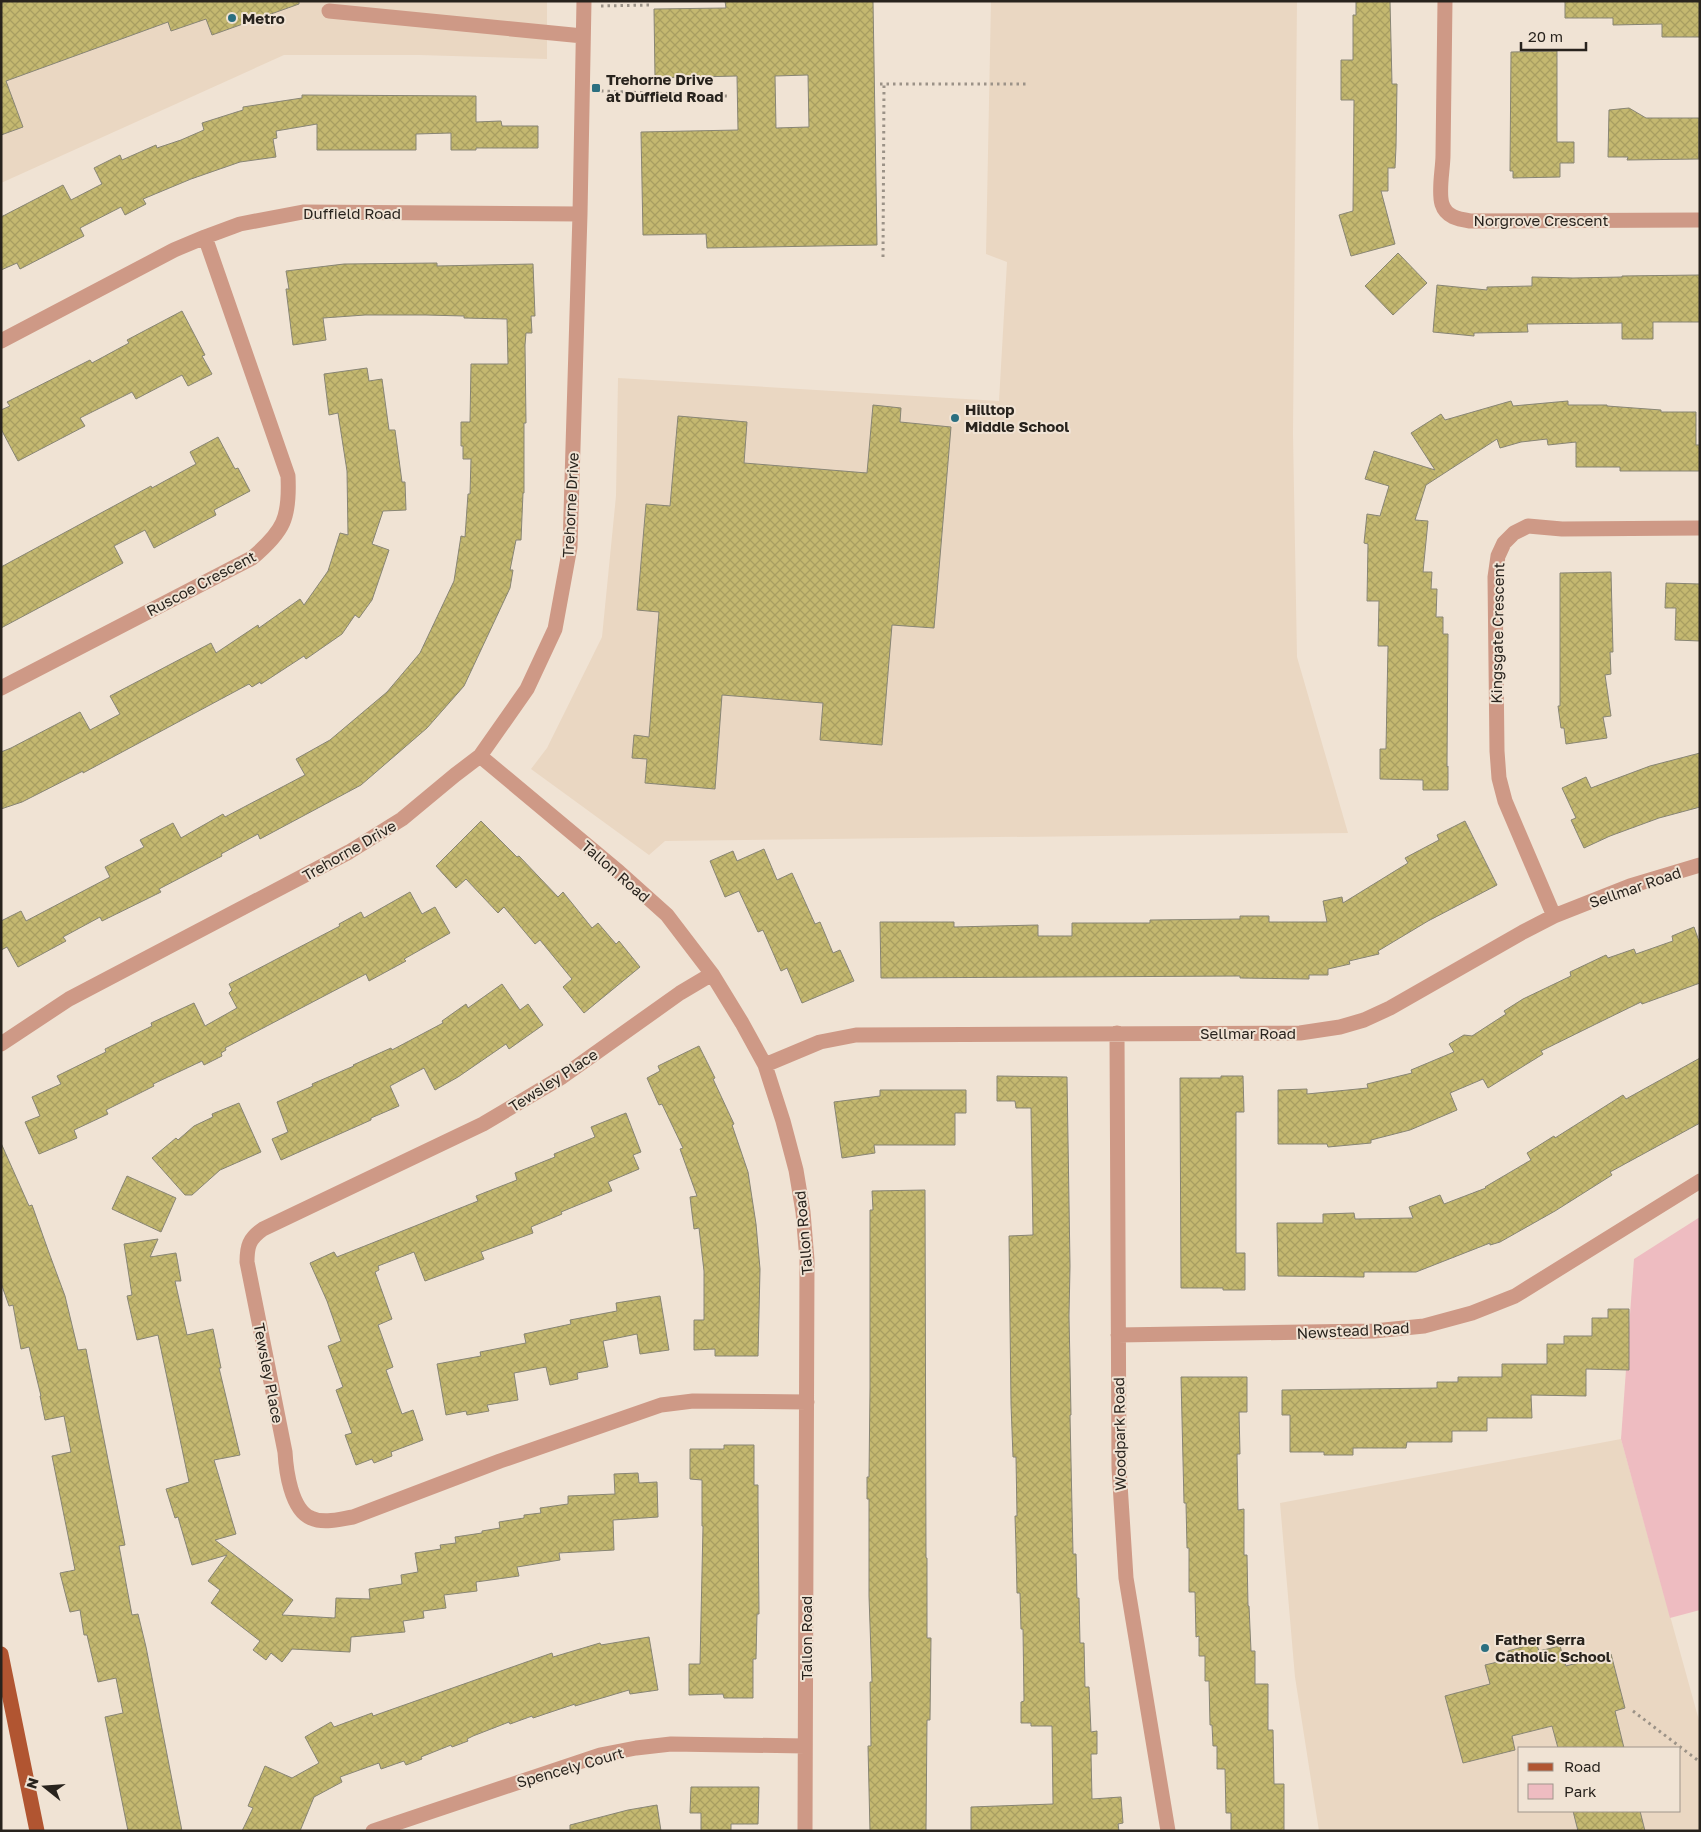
<svg xmlns="http://www.w3.org/2000/svg" width="1701" height="1832" font-family="'Golos Text',sans-serif">
  <style>
    .built { fill: #ead7c2; fill-rule: evenodd }
    .green { fill: #eebcc1 }
    .building { fill: url(#building-cross-hatch); stroke: #888574; fill-rule: evenodd }
    .lines { fill: none; stroke-linecap: round; stroke-linejoin: round }
    .path { stroke: #9b9287; stroke-width: 3; stroke-dasharray: 2.5 4; stroke-linecap: butt }
    .minor { stroke: #ce9986; stroke-width: 15 }
    .major { stroke: #b15531; stroke-width: 15 }
    .poi-dot { fill: #2b6f80; stroke: #f0e3d4; stroke-width: 2 }
    .labels { text-anchor: middle; dominant-baseline: central; stroke-width: 4; stroke-linejoin: round; paint-order: stroke }
    .poi-label { font-size: 15px; font-weight: bold; fill: #28231d; stroke: #f0e3d4; text-anchor: start }
    .street-label { font-size: 15px; fill: #28231d; stroke: #f0e3d4 }
  </style>
  <defs>
    <pattern id="building-cross-hatch" width="8" height="8" patternUnits="userSpaceOnUse" patternTransform="scale(1.25)"><rect width="8" height="8" fill="#c4b870"/><path d="M0 0l8 8M0 8l8-8" fill="none" stroke="#a89e61"/></pattern>
  </defs>
  <rect width="100%" height="100%" fill="#f0e3d4"/>
  <path class="built" d="M1,1H547V59L419,55H284L1,183Z
    M991,1H1297L1293,434L1297,657L1348,833L665,841L649,855L531,769L547,748L602,637L616,496L618,378L999,401L1007,262L986,254Z
    M1621,1439L1700,1724V1831H1319L1295,1677L1280,1503ZM1520,1748H1680V1811H1520Z"/>
  <path class="green" d="M1700,1217V1610L1670,1618L1621,1439L1634,1259Z"/>
  <path class="building" d="M1,1H299V4L212,35L206,19L171,31L168,22L6,81L23,127L1,135Z
    M725,1H873L877,245L707,248L706,234L643,235L641,132L738,130L737,76L655,78L654,9L726,8ZM808,75L809,127L776,128L775,76Z
    M1356,1H1390L1392,84H1397L1396,147L1395,168H1388V191H1381L1395,244L1351,256L1339,215L1353,211L1354,100H1341V60H1353V15H1356Z
    M1565,1H1700V37H1662V24L1613,25V18H1565Z
    M1557,51V142H1574V163H1560V177L1513,178V171H1510L1511,52Z
    M302,95L476,96V122L501,121L502,126H538V148H476V150H451V133L416,134V150H317V124L276,131L277,138L273,139L276,157L240,162L191,179L143,199L146,204L125,215L121,207L80,228L84,236L20,269L17,263L1,270V217L63,185L71,200L102,184L94,168L120,155L122,160L156,145L157,148L181,140L204,130L202,123L243,110V107L302,98Z
    M1629,108L1646,118H1699V159L1627,160L1628,157H1608L1609,110Z
    M1398,253L1427,283L1393,315L1365,286Z
    M437,263V266L533,264L535,316H531L532,333H526L525,345L526,423H524V493H523L521,540H516L510,570H513L510,588L464,686L427,728L361,785L260,839L258,834L221,854L222,856L159,889L161,892L102,921L100,917L63,937L66,941L18,967L7,947L1,950V921L21,911L26,921L110,877L105,867L144,847L140,840L173,823L181,838L223,814L225,817L305,775L296,759L330,740L387,692L420,653L454,581L461,536L465,537L468,494H470L471,459H463V446H461V422H470L471,364H508L507,319L464,318V316L426,315H365L323,318L326,340L293,345L286,289H289L286,271L344,264Z
    M1700,275V322H1653V339H1622V323L1527,324L1528,332L1474,333V336L1433,332L1437,285L1487,290V287L1532,286V277L1573,278L1622,277V276Z
    M182,311L205,355L202,356L212,374L188,386L182,375L136,399L132,392L80,418L85,426L18,461L1,429V410L10,406L7,402L90,360L92,363L129,343L127,340Z
    M367,368L369,381L382,379L389,430H395L402,482H405L406,510L383,511L372,544L389,550L372,600L359,618L355,615L342,634L306,659L304,656L261,684L260,682L252,687L249,684L83,773V771L22,802L1,809V752L11,748L80,712L90,730L120,714L110,696L211,643L216,653L258,625L259,628L300,599L304,605L328,571L340,533L348,535L347,471L338,413L329,415L324,374Z
    M1511,401L1513,406L1568,401V405H1607V406L1661,410V412H1696V445H1700V471H1620V467H1576V442L1548,445L1547,439L1521,442L1500,448L1497,439L1426,485L1415,520L1428,521L1423,572H1432L1431,589H1437L1436,617H1443V634H1448L1447,767L1448,766V790H1423V780L1380,779V749H1386L1388,646H1378L1379,601H1367L1368,544L1364,543L1367,514L1380,516L1389,486L1365,479L1374,451L1435,470L1411,433L1441,414L1445,420Z
    M873,405L901,408L900,422L951,427L934,628L892,625L882,745L820,740L823,703L722,695L715,789L645,783L647,759L632,758L634,735L649,737L659,612L637,610L646,504L670,506L678,416L747,422L744,463L867,473Z
    M218,437L235,469L238,468L250,491L214,510L216,515L154,548L145,530L114,546L123,563L1,628V567L151,486L152,488L196,464L190,452Z
    M1611,572L1613,652H1610L1611,674L1605,675L1611,716L1603,717L1607,738L1566,744L1564,728H1561L1558,706H1560V573Z
    M1666,583L1700,584V641L1675,640L1676,608H1665Z
    M1700,753V807L1659,818L1610,836L1584,848L1571,820L1576,818L1562,788L1586,777L1591,788L1650,766Z
    M481,821L517,857L519,856L558,897L563,892L592,928L598,923L616,944L619,941L640,967L584,1013L563,987L572,979L540,940L535,944L504,907L498,913L466,879L456,888L436,866Z
    M1465,821L1497,885L1428,921L1378,951L1379,954L1349,961L1350,964L1328,969V975H1309V979L1240,978V976L881,978L880,922H954V927L1038,925V936H1072V923H1150V920L1240,919V916H1269V922H1327L1323,901L1342,897L1343,903L1408,863L1405,858L1439,840L1437,835Z
    M764,849L777,880L792,873L815,924L820,922L833,953L840,950L854,981L802,1003L787,968L781,971L763,930L758,932L739,891L725,897L710,861L733,851L737,861Z
    M410,892L422,914L435,907L450,933L404,959L406,961L369,981L366,974L225,1048L226,1050L221,1053L222,1056L204,1065L202,1061L153,1084L154,1086L106,1110L108,1114L74,1130L77,1138L39,1154L25,1122L40,1116L32,1097L61,1084L57,1076L106,1052L105,1049L152,1026L151,1023L194,1003L205,1026L237,1008L229,993L232,990L229,984L340,926L339,924L361,912L364,918Z
    M1694,927L1700,944V983L1642,1004L1641,1002L1602,1021L1541,1051L1543,1054L1488,1088L1483,1079L1450,1093L1457,1110L1410,1130L1371,1140V1143L1328,1147L1327,1144H1278V1090L1307,1089V1094L1368,1088L1367,1084L1412,1073L1411,1070L1454,1052L1449,1044L1464,1035L1472,1036L1506,1014L1504,1011L1523,999L1571,976L1570,972L1606,955L1608,958L1634,949L1636,954L1673,941L1672,936Z
    M502,984L520,1010L528,1004L543,1025L509,1049L506,1044L458,1077L435,1090L424,1068L390,1086L399,1106L371,1118V1120L281,1160L272,1139L288,1132L277,1102L313,1086L312,1084L354,1066L353,1065L391,1048L392,1050L443,1023L442,1021L466,1004L468,1008Z
    M699,1046L715,1078L713,1079L734,1124L732,1125L748,1172L756,1224L760,1269L758,1356H715V1349L694,1350V1320H704V1271L699,1228L694,1229L690,1197L697,1196L680,1149L683,1148L662,1104L659,1105L647,1078L660,1071L658,1066Z
    M1700,1058V1123L1610,1172L1612,1175L1555,1211L1500,1242L1490,1245V1243L1416,1272H1364V1277L1278,1276L1277,1223H1323V1214L1354,1213L1355,1219L1413,1218L1409,1207L1440,1195L1444,1204L1486,1188L1485,1187L1531,1160L1527,1153L1554,1136L1555,1138L1623,1095L1626,1099Z
    M997,1076L1067,1077L1070,1266L1069,1316L1071,1415H1070L1073,1554H1076L1077,1598H1079L1080,1643H1084L1085,1687H1089L1091,1732L1097,1731V1754H1091L1092,1799L1121,1797L1123,1823L1118,1824L1119,1831H971V1807L1053,1804L1052,1726H1031V1723H1021V1702L1024,1701L1023,1629H1021L1020,1593H1017L1016,1547L1015,1516H1017L1016,1457H1013L1011,1404L1009,1236L1033,1235L1031,1108H1016L1015,1101H997Z
    M1221,1076H1243L1244,1112H1236V1253H1245V1290H1223V1288H1181L1180,1078H1221Z
    M880,1090H966V1113H955V1145H874L875,1153L842,1158L834,1102L880,1096Z
    M239,1103L261,1152L220,1170L192,1195H185L152,1158L176,1138L178,1140L194,1126L213,1117L212,1114Z
    M626,1113L641,1152L633,1155L639,1169L608,1182L612,1191L561,1212L562,1214L531,1227L533,1233L481,1252L484,1259L425,1281L414,1252L378,1266L379,1270L375,1272L392,1319L378,1325L393,1367L386,1370L402,1414L413,1410L423,1440L391,1452L392,1456L374,1463L372,1459L356,1465L345,1435L352,1433L336,1390L343,1387L328,1346L341,1341L327,1301L310,1263L334,1252L337,1257L478,1201L476,1196L517,1180L515,1173L555,1157L554,1154L595,1137L591,1127Z
    M1,1143L29,1206L32,1205L48,1250L65,1296L78,1350L86,1349L125,1545L119,1546L132,1615L138,1614L146,1647L182,1831H128L105,1717L123,1713L116,1678L98,1682L87,1635H84L80,1610L70,1612L60,1573L75,1570L52,1456L71,1452L64,1416L45,1420L40,1396H41L29,1347L21,1349L13,1305L9,1306L1,1283Z
    M127,1176L176,1198L161,1232L112,1209Z
    M925,1190L926,1558H927V1638H931L930,1720H927L926,1831H870L868,1746H871L870,1682H872L869,1596V1499H867V1477H869L870,1388V1210H873L872,1191Z
    M158,1239L150,1257L176,1253L181,1281H175L187,1335L213,1329L221,1368H219L240,1455L214,1460L236,1534L215,1540L293,1600L282,1615L335,1618L336,1598L370,1599L369,1589L402,1584L401,1575L418,1572L415,1553L441,1549L440,1545L456,1543L455,1537L482,1533V1531L500,1528L499,1522L524,1518V1515L541,1513L540,1508L568,1504V1496L615,1494L614,1474L638,1473L639,1483L657,1482L658,1517L613,1520L614,1550L559,1553L560,1560L517,1567L519,1576L476,1582L477,1591L444,1595L446,1608L423,1611L424,1618L403,1621L405,1632L351,1637L350,1652L292,1649L282,1662L271,1653L266,1660L253,1650L260,1641L211,1603L220,1590L208,1581L227,1555L192,1565L178,1517L175,1518L166,1489L189,1482L158,1335L137,1340L127,1296L132,1295L124,1244Z
    M660,1296L669,1350L640,1354L637,1334L603,1341L608,1367L577,1373L578,1379L550,1385L546,1367L514,1373L518,1400L487,1405L489,1411L467,1415L466,1411L446,1415L437,1364L481,1356L480,1352L526,1343L524,1334L571,1324L570,1320L617,1311L616,1303Z
    M1608,1309H1629V1370L1586,1369V1396L1531,1395L1532,1418H1487V1431H1452V1442H1407L1406,1448H1353V1455H1324V1452H1290V1415H1282V1390L1437,1388V1382H1458V1377H1502V1364H1547V1344H1564V1336H1592V1318H1608Z
    M1181,1377H1247V1412H1239L1240,1454H1237L1238,1510L1244,1509V1555H1247L1248,1606H1249L1251,1651H1255V1684H1268V1730H1273L1274,1784H1284V1831H1231V1813H1226L1225,1769H1217V1746H1213L1212,1725H1210L1209,1681H1205V1656H1199V1636L1196,1637L1195,1592H1189V1548H1187L1186,1503H1184Z
    M724,1445H754V1485H758V1505L759,1614H757L756,1659H753V1698H724L723,1694L689,1695V1664H700L703,1526H702V1480L690,1479V1449H724Z
    M649,1637L658,1690L630,1694L629,1690L575,1706V1704L533,1718L532,1716L510,1724L509,1722L473,1736L467,1739L468,1741L452,1747L451,1745L421,1757L422,1759L406,1765L404,1761L381,1769L379,1763L340,1777L342,1782L314,1797L300,1831H242L253,1808L248,1806L265,1766L292,1778L319,1763L305,1737L331,1722L334,1727L372,1713L373,1716L552,1653L553,1657L600,1643L601,1645Z
    M1536,1643L1539,1651L1560,1646L1566,1666L1611,1654L1625,1708L1615,1711L1624,1748H1558L1552,1726L1512,1736L1515,1750L1463,1763L1445,1696L1490,1684L1485,1665L1510,1659L1508,1651Z
    M691,1787H759L758,1824H731V1831H701V1813H690Z
    M657,1805L661,1831H570V1825L628,1810Z
    M1573,1811H1640L1645,1831H1578Z"/>
  <g class="lines">
    <path class="path" d="M601,6L650,5
      M880,84H1028
      M601,91L727,96
      M883,257L884,84
      M1633,1711L1700,1762"/>
    <path class="minor" d="M1445,1C1444,52 1444,104 1443,155C1443,169 1438,191 1442,204C1446,217 1458,219 1470,221L1700,220
      M329,11L583,36
      M1,341L174,250L205,237L240,224L303,212L580,214
      M1,688L252,558C284,531 290,518 288,476L205,237
      M480,756L619,872L667,915L712,974L742,1023L765,1065L783,1121L796,1170L803,1212L807,1260L805,1831
      M1554,916L1505,801L1499,778L1497,751L1495,577L1498,556L1504,543L1514,533L1528,526L1562,529L1700,528
      M712,974L680,993L562,1077L483,1124L263,1229C249,1239 247,1246 247,1262L285,1452C286,1470 291,1510 311,1518C324,1524 340,1519 353,1517L500,1461L661,1405L693,1401L807,1402
      M1117,1033L1119,1468L1126,1578L1168,1831
      M1,1044L69,999L349,852L402,819L455,775L480,756L527,689L555,629L570,547L580,214L584,1
      M765,1065L820,1042L856,1035L1300,1033L1340,1027L1364,1020L1390,1008L1523,932L1554,916L1630,886L1700,865
      M1118,1335L1374,1331L1424,1326L1472,1313L1515,1296L1700,1181
      M373,1831L600,1755L636,1748L671,1744L805,1746"/>
    <path class="major" d="M1,1654L37,1831"/>
  </g>
  <g class="poi-dot">
    <circle cx="232" cy="18" r="5"/>
    <rect x="591" y="83" width="10" height="10" rx="2.5"/>
    <circle cx="955" cy="418" r="5"/>
    <circle cx="1485" cy="1648" r="5"/>
  </g>
  <g class="labels">
    <g class="poi-label">
      <text x="242" y="18">Metro</text>
      <text x="606" y="79">Trehorne Drive<tspan x="606" dy="17">at Duffield Road</tspan></text>
      <text x="965" y="409">Hilltop<tspan x="965" dy="17">Middle School</tspan></text>
      <text x="1495" y="1639">Father Serra<tspan x="1495" dy="17">Catholic School</tspan></text>
    </g>
    <g class="street-label">
      <text x="352" y="213">Duffield Road</text>
      <text x="1541" y="220">Norgrove Crescent</text>
      <text transform="translate(570 505) rotate(-87)">Trehorne Drive</text>
      <text transform="translate(201 583) rotate(-28)">Ruscoe Crescent</text>
      <text transform="translate(1497 633) rotate(-89)">Kingsgate Crescent</text>
      <text transform="translate(349 850) rotate(-30)">Trehorne Drive</text>
      <text transform="translate(616 871) rotate(41)">Tallon Road</text>
      <text transform="translate(1635 887) rotate(-19)">Sellmar Road</text>
      <text x="1248" y="1033">Sellmar Road</text>
      <text transform="translate(553 1080) rotate(-33)">Tewsley Place</text>
      <text transform="translate(803 1233) rotate(-95)">Tallon Road</text>
      <text transform="translate(1353 1330) rotate(-3)">Newstead Road</text>
      <text transform="translate(269 1373) rotate(79)">Tewsley Place</text>
      <text transform="translate(1119 1434) rotate(-91)">Woodpark Road</text>
      <text transform="translate(806 1638) rotate(-90)">Tallon Road</text>
      <text transform="translate(570 1767) rotate(-16)">Spencely Court</text>
    </g>
  </g>
  <rect width="1701" height="1832" fill="none" stroke="#28231d" stroke-width="5"/>
  <rect x="1518" y="1747" width="162" height="65" fill="#f0e3d4" stroke="#a0968b"/>
  <rect x="1528" y="1763" width="25" height="8" fill="#b15531" stroke="#a0968b"/>
  <text x="1564" y="1772" font-size="15" fill="#28231d">Road</text>
  <rect x="1528" y="1784" width="25" height="15" fill="#eebcc1" stroke="#a0968b"/>
  <text x="1564" y="1797" font-size="15" fill="#28231d">Park</text>
  <g transform="translate(45 1787) rotate(287)" stroke="#f0e3d4" stroke-width="4" paint-order="stroke">
  <path d="M0-4L9 19L0 12L-9 19Z" fill="#28231d"/>
  <text y="-8" font-size="14" font-weight="bold" text-anchor="middle" fill="#28231d">N</text>
  </g>
  <path d="M1521 42v8h65v-8" fill="none" stroke="#28231d" stroke-width="2.5"/>
  <text x="1528" y="42" font-size="15" fill="#28231d" stroke="#f0e3d4" stroke-width="4" paint-order="stroke">20 m</text>
</svg>
